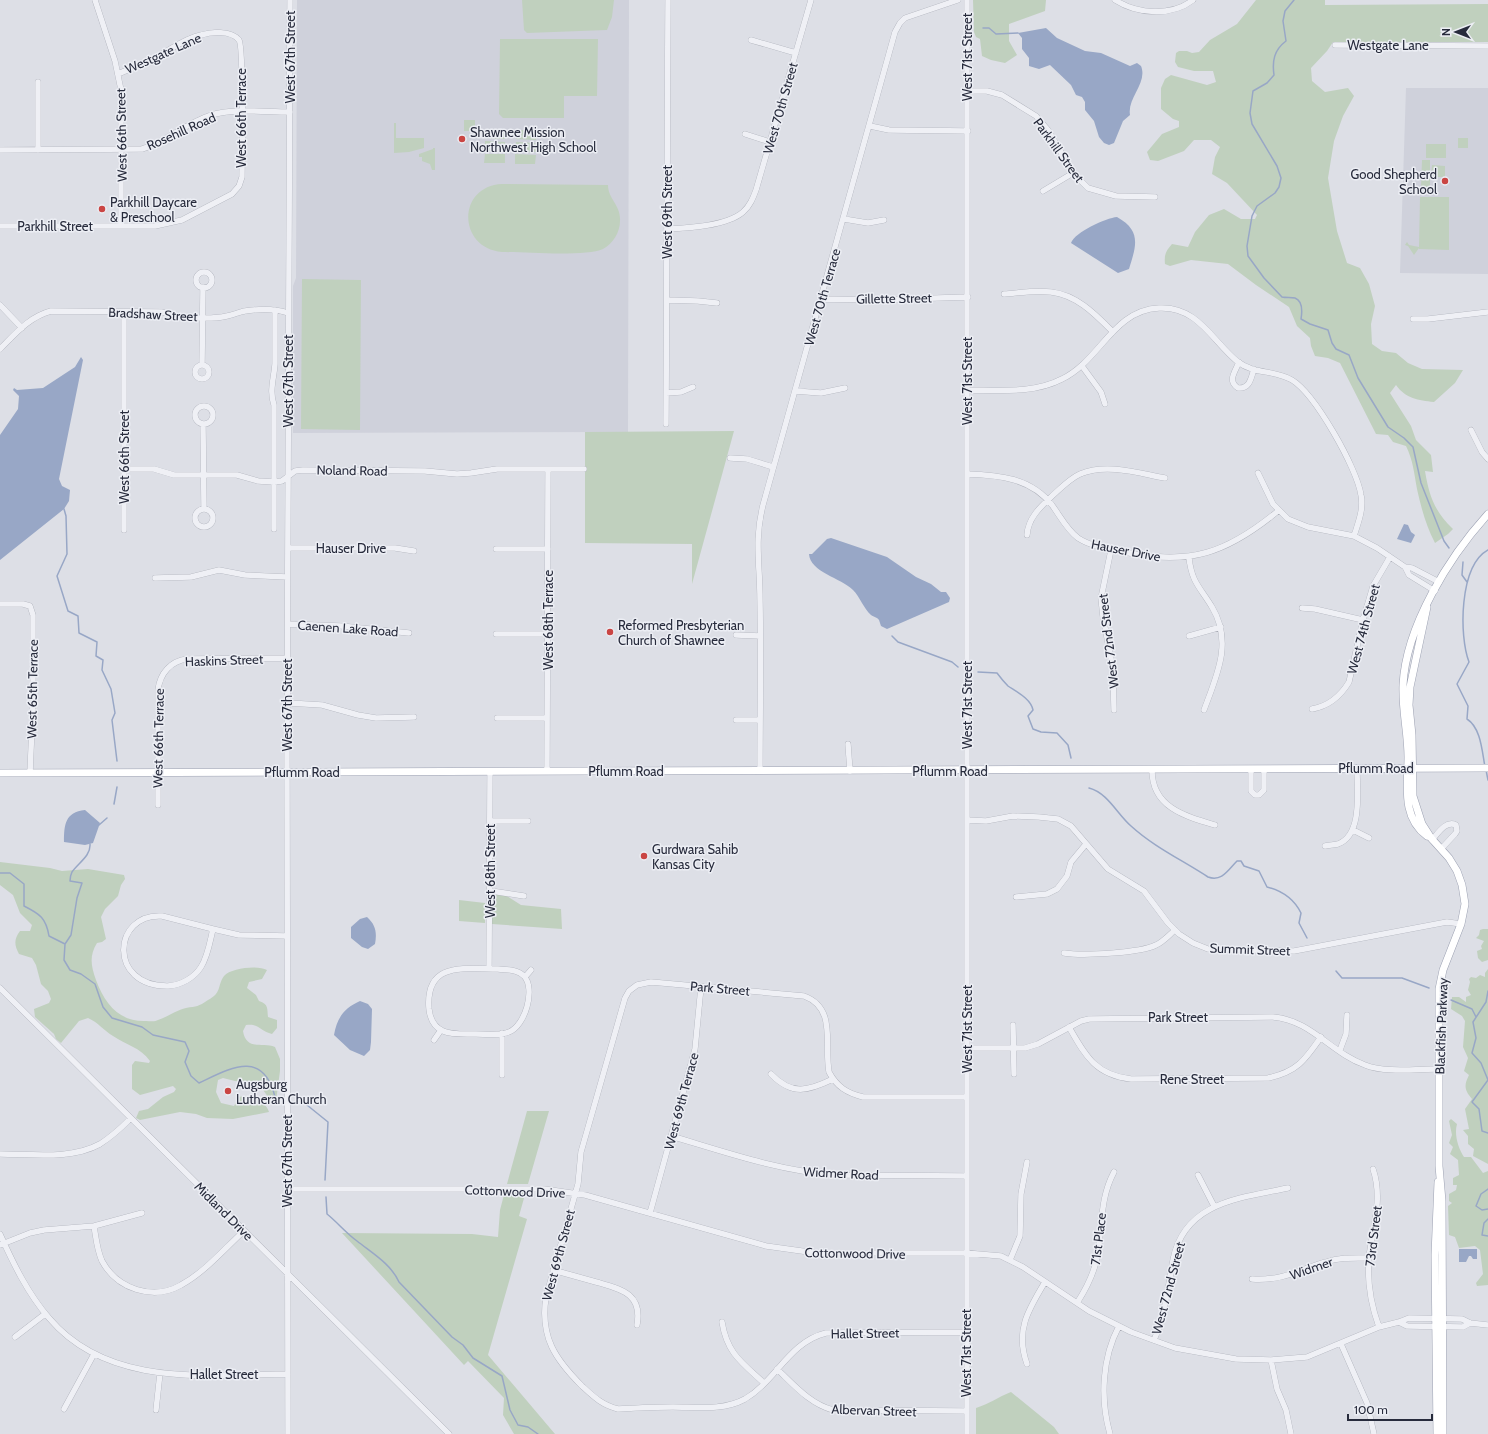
<svg xmlns="http://www.w3.org/2000/svg" width="1488" height="1434" font-family="Cabin,sans-serif">
  <style>
    .built { fill: #cfd1db }
    .green { fill: #c0d0be }
    .water { fill: #98a7c6 }
    .lines { fill: none; stroke-linecap: round; stroke-linejoin: round }
    .stream { stroke: #98a7c6; stroke-width: 1.5 }
    .minor-casing { stroke: #a6a9b3; stroke-width: 6 }
    .major-casing { stroke: #9ca1b2; stroke-width: 8 }
    .minor { stroke: #eff0f5; stroke-width: 5.5 }
    .major { stroke: #fff; stroke-width: 7 }
    .poi-dot { fill: #ca4543; stroke: #eceef4; stroke-width: 1.5 }
    .labels { text-anchor: middle; dominant-baseline: central; stroke-width: 3; stroke-linejoin: round; paint-order: stroke }
    .street-label { font-size: 13px; fill: #272b3c; stroke: #eceef4 }
    .poi-label { font-size: 13px; fill: #272b3c; stroke: #eceef4; text-anchor: start }
  </style>
  <rect width="100%" height="100%" fill="#dddfe6"/>
  <path class="built" d="M297,0H629L628,432L293,433V286L296,278Z
    M1406,88H1488V274L1400,273Z"/>
  <path class="green" d="M522,0H614L612,17L607,30L527,33L524,30Z
    M973,0H1046L1045,11L1009,24V41L1017,55L1005,63L991,60L982,56L980,39L976,37L974,32Z
    M1256,0H1325V5L1488,4V42H1333L1327,51L1311,68L1312,81L1325,92L1348,88L1354,96L1343,116L1334,141L1328,178L1337,231L1347,263L1360,268L1369,284L1375,306L1371,324L1372,344L1382,351L1396,353L1408,363L1422,369L1463,370L1455,383L1434,402C1418,400 1406,399 1396,385L1390,393L1411,426L1416,440L1431,455L1433,472L1425,471C1429,495 1434,511 1453,529L1448,534L1435,543C1426,526 1421,507 1417,489C1414,473 1413,460 1406,446L1393,442L1388,435L1376,434L1340,363L1328,358L1315,356L1311,346L1310,338L1297,326L1289,307L1256,285L1228,264L1191,260L1170,266L1165,264C1164,254 1166,251 1172,244L1188,247L1195,232L1209,215L1224,209L1241,219H1255L1257,215L1227,183L1212,174L1215,157L1220,147L1211,140H1194L1184,151L1158,161L1150,160L1147,152L1162,134L1179,127V121L1173,119L1161,109V88L1165,79L1171,75L1207,85L1216,82L1213,71H1194L1178,67L1175,62L1176,53L1179,51H1187L1192,53L1199,52L1210,40L1237,24Z
    M500,39H598L597,96H564V118H503L499,114Z
    M464,120H475V131H464Z
    M394,123H396V138H424V148L409,152L394,153Z
    M485,129L505,130V139L485,138Z
    M516,130H536V140L516,139Z
    M1458,138H1468V148H1458Z
    M485,141L505,142V151H485Z
    M516,142L536,143V152H515Z
    M1426,144H1446V158H1426Z
    M433,148H435V170H432L430,164L422,161V157H419V154L433,149Z
    M485,154H505V163H484Z
    M515,154L536,155L535,164H515Z
    M1422,160H1430V187H1421Z
    M1432,165L1445,166V177H1431Z
    M502,184L608,185C608,199 621,205 620,221C620,232 613,244 603,249C586,257 524,252 502,252C457,248 457,186 502,184Z
    M1420,197H1449V250L1419,249V248L1414,255L1408,246L1405,245L1407,242L1409,245L1419,247Z
    M302,279L361,280L360,430L301,429Z
    M734,431L692,584V544L585,543V432Z
    M0,862L50,868L62,871L88,869L124,875L125,879L121,885L118,896L105,909L101,917L106,939L102,942L97,943C89,956 91,966 96,980C105,1004 119,1022 146,1021C150,1021 155,1022 158,1020C167,1017 177,1010 186,1008C197,1006 198,1007 208,1000C222,993 217,986 224,976C231,968 258,965 267,970L262,979L249,982L247,988L256,995L259,1001C269,1004 267,1009 268,1017L277,1020V1028L272,1034C260,1031 259,1023 246,1025L243,1031C246,1051 263,1042 275,1047L280,1059V1071L276,1101H271L258,1083L235,1081L223,1078L218,1080L216,1092L221,1103L234,1106L239,1097C250,1094 266,1101 269,1112L233,1119L207,1118L196,1114L180,1112L140,1120L136,1118L139,1111L148,1109L163,1097L174,1092L176,1089L173,1086L140,1095L132,1089V1065L135,1061L149,1063L150,1061C140,1047 126,1045 113,1036C103,1030 99,1023 88,1018L79,1021L61,1043L56,1039L54,1034L35,1017L34,1009L49,1003L51,999L48,991L41,984L36,965L32,958L19,954C14,945 14,939 20,931H30L32,925L20,913L13,895L0,885Z
    M497,894L507,896L521,905L561,909L562,929L492,924V900Z
    M459,900L485,903V923L459,921Z
    M1483,929H1488V960L1482,962L1478,958L1477,951L1482,949L1481,946L1484,941L1476,938L1479,935L1480,930Z
    M1488,969V1164L1473,1156L1474,1149L1468,1144V1136L1463,1130L1469,1129L1465,1109L1472,1099C1464,1090 1464,1085 1469,1075L1464,1071L1468,1058L1463,1047L1465,1021L1462,1016L1451,1009L1452,997H1459L1466,1002V997L1471,995L1468,990L1470,982L1469,979L1471,977L1476,978L1480,975L1485,977V973Z
    M527,1111H549L528,1184H507Z
    M1451,1119L1457,1124C1454,1134 1458,1148 1464,1157H1471L1483,1173L1488,1171V1285L1477,1286L1476,1283L1483,1274L1480,1250L1475,1246L1459,1248L1455,1237L1449,1235L1448,1206L1452,1203L1449,1201V1194L1456,1190L1457,1185H1453V1178L1459,1175L1458,1160L1450,1154L1453,1147L1449,1143L1452,1135L1449,1121Z
    M505,1191H526L519,1216L527,1219L488,1355L555,1434H514L503,1415L504,1398L468,1361L464,1365L342,1233L472,1234L498,1237L500,1210Z
    M1011,1392L1054,1427L1059,1434H976V1408C989,1404 998,1397 1011,1392Z"/>
  <path class="water" d="M1046,28L1057,38L1085,51L1101,53L1130,66L1137,63L1141,66C1148,83 1127,98 1130,115L1123,121L1114,143L1109,145L1104,143L1099,137L1094,121L1085,110V102L1082,97L1076,95L1071,85L1050,65L1039,69L1029,66V58L1022,49V38L1018,33Z
    M1117,217C1142,231 1136,246 1129,269L1118,273L1071,243C1075,232 1106,218 1117,217Z
    M81,357L83,360L59,479L62,486L70,490L69,501L64,509L0,560V435L18,409L19,396L13,390L14,388L17,390L43,388L75,367Z
    M1404,524L1408,525L1411,532L1415,535L1411,543L1397,539Z
    M831,538L887,557L916,577L931,584L941,592H946L950,598L949,602L887,629L881,626L879,620C877,617 874,617 871,615C864,609 860,597 853,590C841,578 810,572 809,554H812L827,539Z
    M85,810L100,823L93,843L85,845L64,842C64,825 65,812 85,810Z
    M367,917C376,925 377,933 375,944L368,949L362,947L351,938V927L360,919Z
    M360,1001L368,1004L372,1009L371,1042L370,1050L364,1056L350,1050L334,1035C337,1018 344,1008 360,1001Z
    M1459,1249H1477V1259H1473L1471,1256H1469L1466,1262H1459Z"/>
  <g class="lines">
    <path class="stream" d="M1294,0L1285,11L1283,21L1286,41C1274,50 1272,61 1274,75L1267,83L1253,91L1250,113L1252,124L1277,166L1281,178L1279,187L1275,193L1257,206L1252,216L1247,246L1248,256L1264,278L1282,297C1286,298 1292,297 1295,298C1303,301 1302,313 1301,319L1310,324L1328,330L1332,343L1336,349L1349,355L1358,378L1388,427L1404,438L1413,447L1421,483L1444,541L1449,548
      M983,28H989L996,34L1018,33
      M64,509L66,516L67,554L57,576L68,611L78,616L79,633L97,642L96,656L103,660L102,670L111,689L115,713L112,720L117,761
      M1463,562L1462,575L1467,582
      M892,636L898,642L952,662L958,667
      M978,672L997,673C1000,677 1004,682 1008,686C1017,692 1031,699 1033,710L1028,716L1033,729L1041,732L1057,733L1068,745L1071,758
      M1485,767C1482,751 1481,728 1467,719L1468,706L1457,684L1469,662C1459,636 1459,566 1488,550
      M1486,770L1488,780
      M1089,788C1108,793 1117,814 1131,826C1154,847 1182,860 1208,877C1222,882 1228,870 1237,861H1241L1244,866L1259,871L1267,887C1283,891 1294,899 1301,913L1299,923L1307,938
      M114,804L117,787
      M99,825L107,818
      M90,844C91,856 78,863 72,872C71,874 70,878 70,881L82,883L77,898L71,935L65,944L64,960L70,970L81,974L95,984L103,1007L112,1018L142,1027L153,1035L185,1042L189,1051L185,1062L191,1076L199,1083C229,1069 263,1048 275,1097
      M0,873H10L24,884V906C40,914 46,918 49,936L65,944
      M1336,971L1342,978H1402L1429,988
      M1488,991L1486,1002L1473,1022L1476,1038L1472,1053L1481,1063L1488,1080L1472,1102L1479,1109L1482,1131L1488,1133
      M1451,1000L1472,1009L1476,1017
      M302,1101L328,1122L325,1180
      M1488,1189L1481,1194L1476,1206L1482,1210L1488,1209
      M326,1197L327,1214C337,1222 346,1233 357,1241C372,1253 391,1264 399,1282L452,1337L463,1345L473,1358L502,1376L510,1410L518,1425L528,1427L538,1434
      M1488,1219L1484,1223L1482,1235L1488,1236"/>
    <defs>
      <path id="minor" d="M95,0L115,61L121,90V226
        M1115,0C1137,14 1171,17 1193,0
        M751,40L796,53
        M1335,45L1488,46
        M38,82V150
        M967,91H987L1002,95L1036,116L1048,130L1073,173L1088,188L1116,196L1155,197
        M870,126L889,130L968,131
        M745,134L770,142
        M0,150L142,149C166,142 186,123 211,115C235,108 264,112 290,112
        M1043,191L1073,173
        M844,219L868,223L884,220
        M0,226H155L182,220L232,194L239,186L242,177C242,160 244,47 239,40C231,30 211,32 201,35C186,38 173,48 160,55C146,63 132,68 118,74
        M667,229C688,228 727,226 743,212C750,206 753,198 756,190L811,0
        M196 280a8 8 0 1 1 16 0a8 8 0 1 1-16 0Z
        M1004,294C1019,293 1036,290 1051,292C1077,295 1095,314 1113,332
        M821,299L875,300L968,297
        M667,300L698,301L717,303
        M0,305L22,328
        M1413,319H1428L1488,312
        M0,349C16,333 29,317 51,311L162,312C180,318 209,320 227,316C233,315 239,312 245,311C259,309 276,309 288,313
        M1239,362C1235,372 1227,381 1238,388C1250,389 1251,378 1254,369
        M195 372a7 7 0 1 1 14 0a7 7 0 1 1-14 0Z
        M202,365L203,287
        M1082,366L1101,392L1105,404
        M967,390C999,390 1033,394 1062,379C1100,361 1113,310 1159,308C1198,306 1212,341 1238,362C1254,374 1275,370 1292,380C1315,394 1357,468 1361,495C1364,509 1358,523 1354,536
        M795,391L821,393L845,388
        M666,393L681,392L693,387
        M195 415a9 9 0 1 1 18 0a9 9 0 1 1-18 0Z
        M203,424L204,509
        M666,424L668,0
        M1471,430L1482,452L1488,459
        M730,458L747,459L773,467
        M125,469H154L174,475H237L258,481L274,482L282,481L295,471L303,470L425,471L457,474L471,473L497,469H584
        M1258,473L1273,504L1288,519L1308,527L1354,536L1377,548L1405,567L1412,568L1439,582
        M967,474C999,475 1031,478 1052,505C1060,516 1067,530 1078,538C1092,547 1109,549 1124,552C1190,566 1227,553 1278,511
        M195 518a9 9 0 1 1 18 0a9 9 0 1 1-18 0Z
        M274,529V405C269,391 274,378 275,364C275,346 275,328 275,310
        M124,530V312
        M1027,535C1028,519 1039,508 1051,497C1060,489 1069,479 1080,474C1106,463 1138,473 1165,478
        M288,548H395L414,551
        M496,549H548
        M1111,550L1101,598L1103,617L1113,669L1114,710
        M1189,558C1192,583 1200,587 1212,607C1233,642 1217,675 1204,710
        M1405,567L1409,575L1435,591
        M155,578L191,577L219,570L245,575L287,577
        M0,604H23L30,606L33,615V704L30,773
        M1302,608L1315,609L1363,620
        M288,624L341,626L409,633
        M496,634H548
        M736,635L760,636
        M1189,636L1221,627
        M288,703L322,705L358,715L376,718L414,717
        M1312,709C1329,706 1340,697 1349,682L1363,620L1373,586L1390,557
        M497,718H547
        M736,720H760
        M848,744L850,771
        M1251,769V791L1255,795H1259L1264,790V769
        M1152,770C1152,807 1184,816 1215,825
        M547,771L548,469
        M760,771C760,714 761,657 760,600C760,564 754,541 763,505L895,32L900,23L905,18L958,0
        M158,805V690C160,673 171,661 187,659L288,658
        M967,820L986,821L1013,816L1039,817L1058,819L1071,826L1108,869L1144,891L1168,923L1179,934L1193,943L1208,949L1294,951L1447,922L1461,924
        M491,821H528
        M1353,830L1369,838
        M1432,840C1438,833 1446,820 1456,825L1457,831L1455,834L1441,849
        M1325,846C1329,845 1334,845 1338,844C1363,835 1357,790 1357,769
        M491,891L524,896
        M1016,897L1047,894L1057,889L1067,876L1071,862L1086,844
        M162,916L213,929C210,941 208,956 201,967C194,978 181,985 168,986C108,987 112,913 162,916Z
        M213,929L239,935L287,936
        M1064,953C1083,956 1140,953 1156,945C1163,942 1169,935 1175,930
        M489,969L490,772
        M498,969C507,970 517,969 524,976C536,989 525,1026 509,1032C499,1036 486,1034 476,1034C465,1034 452,1035 443,1031C434,1027 430,1018 429,1009C425,961 464,969 498,969Z
        M525,977L531,970
        M0,988L449,1434
        M1013,1025L1014,1074
        M1069,1027C1085,1055 1095,1075 1131,1079L1268,1078C1297,1072 1305,1060 1321,1037
        M502,1033V1075
        M434,1040L441,1030
        M967,1048H1025L1038,1044L1081,1021L1089,1019L1273,1017C1311,1020 1331,1053 1365,1065C1384,1073 1417,1069 1439,1069
        M1340,1050L1346,1034L1347,1015
        M771,1074C792,1096 808,1091 833,1079
        M671,1136C725,1152 779,1171 835,1175L967,1176
        M0,1154C31,1154 71,1160 100,1144C111,1137 121,1128 130,1119
        M1373,1169C1383,1198 1373,1227 1369,1257C1367,1280 1371,1305 1379,1327
        M1198,1175L1214,1206
        M287,1189H544L585,1195L766,1246L816,1253H966L1001,1256L1023,1267L1089,1311L1131,1332L1175,1348L1236,1359L1271,1360L1307,1357L1379,1327L1399,1322L1409,1318L1462,1319L1470,1323L1488,1325
        M650,1213L695,1049L701,987
        M94,1226C96,1238 97,1250 102,1261C117,1289 153,1301 181,1285C205,1272 224,1249 244,1231
        M0,1234C13,1263 28,1294 49,1318C108,1388 207,1375 288,1374
        M0,1245L30,1233L44,1230L94,1226L142,1213
        M1010,1260L1020,1236L1021,1194L1027,1162
        M553,1270C567,1274 582,1278 596,1282C620,1289 643,1293 637,1325
        M1252,1279C1283,1281 1298,1270 1326,1262C1340,1257 1355,1258 1369,1258
        M1077,1303C1086,1289 1094,1274 1097,1257C1103,1228 1099,1200 1114,1172
        M722,1322C727,1353 741,1362 764,1383
        M1399,1322L1407,1326L1463,1327L1470,1323
        M966,1332L826,1333C789,1342 776,1381 745,1399C723,1411 696,1407 673,1407C654,1407 636,1408 618,1409C602,1405 594,1397 582,1386C555,1359 540,1337 546,1297L578,1184L581,1152L625,998L629,991L637,985L651,982L804,996C837,1008 824,1044 829,1072C837,1087 847,1093 863,1097H967
        M15,1337L45,1314
        M1154,1340C1165,1315 1168,1288 1173,1260C1184,1202 1240,1198 1288,1188
        M1341,1344L1367,1403L1374,1434
        M1271,1360L1277,1389L1286,1410L1291,1434
        M1027,1364C1015,1331 1028,1310 1045,1282
        M777,1369C794,1385 810,1404 833,1410L966,1411
        M64,1409L94,1354
        M156,1410L160,1373
        M288,1434L287,755L290,0
        M967,1434V0
        M1110,1434C1100,1399 1102,1358 1119,1326"/>
      <path id="major" d="M1427,607L1410,687L1409,705L1412,735L1413,796L1422,824L1431,838L1449,858L1457,871L1462,885L1465,904L1461,924L1443,970L1439,989V1166L1442,1201L1443,1434
        M0,773L1488,768
        M1427,836C1401,817 1408,785 1408,757C1408,733 1402,710 1403,685C1406,626 1449,557 1488,514
        M1437,1434L1435,1255L1438,1182"/>
    </defs>
    <use href="#minor" class="minor-casing"/>
    <use href="#major" class="major-casing"/>
    <use href="#minor" class="minor"/>
    <use href="#major" class="major"/>
  </g>
  <g class="poi-dot">
    <circle cx="462" cy="139" r="4"/>
    <circle cx="1445" cy="181" r="4"/>
    <circle cx="102" cy="209" r="4"/>
    <circle cx="610" cy="632" r="4"/>
    <circle cx="644" cy="856" r="4"/>
    <circle cx="228" cy="1091" r="4"/>
  </g>
  <g class="labels">
    <g class="street-label">
      <text x="1388" y="45">Westgate Lane</text>
      <text transform="translate(163 53) rotate(-24)">Westgate Lane</text>
      <text transform="translate(290 57) rotate(-90)">West 67th Street</text>
      <text transform="translate(967 57) rotate(-90)">West 71st Street</text>
      <text transform="translate(780 108) rotate(-74)">West 70th Street</text>
      <text transform="translate(241 118) rotate(-90)">West 66th Terrace</text>
      <text transform="translate(181 131) rotate(-24)">Rosehill Road</text>
      <text transform="translate(121 135) rotate(-91)">West 66th Street</text>
      <text transform="translate(1059 150) rotate(54)">Parkhill Street</text>
      <text transform="translate(667 212) rotate(-90)">West 69th Street</text>
      <text x="55" y="226">Parkhill Street</text>
      <text transform="translate(822 297) rotate(-74)">West 70th Terrace</text>
      <text transform="translate(894 298) rotate(-1)">Gillette Street</text>
      <text transform="translate(153 314) rotate(3)">Bradshaw Street</text>
      <text transform="translate(288 381) rotate(-90)">West 67th Street</text>
      <text transform="translate(967 381) rotate(-90)">West 71st Street</text>
      <text transform="translate(124 457) rotate(-90)">West 66th Street</text>
      <text transform="translate(352 470) rotate(1)">Noland Road</text>
      <text x="351" y="548">Hauser Drive</text>
      <text transform="translate(1126 550) rotate(11)">Hauser Drive</text>
      <text transform="translate(548 620) rotate(-90)">West 68th Terrace</text>
      <text transform="translate(348 628) rotate(4)">Caenen Lake Road</text>
      <text transform="translate(1363 629) rotate(-75)">West 74th Street</text>
      <text transform="translate(1108 641) rotate(-97)">West 72nd Street</text>
      <text transform="translate(224 660) rotate(-2)">Haskins Street</text>
      <text transform="translate(32 689) rotate(-89)">West 65th Terrace</text>
      <text transform="translate(287 705) rotate(-90)">West 67th Street</text>
      <text transform="translate(967 705) rotate(-90)">West 71st Street</text>
      <text transform="translate(158 738) rotate(-89)">West 66th Terrace</text>
      <text x="1376" y="768">Pflumm Road</text>
      <text x="626" y="771">Pflumm Road</text>
      <text x="950" y="771">Pflumm Road</text>
      <text x="302" y="772">Pflumm Road</text>
      <text transform="translate(490 871) rotate(-90)">West 68th Street</text>
      <text transform="translate(1250 949) rotate(2)">Summit Street</text>
      <text transform="translate(720 988) rotate(5)">Park Street</text>
      <text x="1178" y="1017">Park Street</text>
      <text transform="translate(1441 1026) rotate(-88)">Blackfish Parkway</text>
      <text transform="translate(967 1029) rotate(-90)">West 71st Street</text>
      <text x="1192" y="1079">Rene Street</text>
      <text transform="translate(681 1101) rotate(-75)">West 69th Terrace</text>
      <text transform="translate(287 1161) rotate(-90)">West 67th Street</text>
      <text transform="translate(841 1173) rotate(3)">Widmer Road</text>
      <text transform="translate(515 1191) rotate(2)">Cottonwood Drive</text>
      <text transform="translate(224 1211) rotate(45)">Midland Drive</text>
      <text transform="translate(1373 1236) rotate(-83)">73rd Street</text>
      <text transform="translate(1098 1239) rotate(-83)">71st Place</text>
      <text transform="translate(855 1253) rotate(1)">Cottonwood Drive</text>
      <text transform="translate(558 1255) rotate(-75)">West 69th Street</text>
      <text transform="translate(1311 1268) rotate(-19)">Widmer</text>
      <text transform="translate(1168 1288) rotate(-75)">West 72nd Street</text>
      <text transform="translate(865 1333) rotate(-1)">Hallet Street</text>
      <text transform="translate(966 1353) rotate(-90)">West 71st Street</text>
      <text x="224" y="1374">Hallet Street</text>
      <text transform="translate(874 1410) rotate(2)">Albervan Street</text>
    </g>
    <g class="poi-label">
      <text x="470" y="132">Shawnee Mission<tspan x="470" dy="15">Northwest High School</tspan></text>
      <text x="1437" y="174" text-anchor="end">Good Shepherd<tspan x="1437" dy="15">School</tspan></text>
      <text x="110" y="202">Parkhill Daycare<tspan x="110" dy="15">&amp; Preschool</tspan></text>
      <text x="618" y="625">Reformed Presbyterian<tspan x="618" dy="15">Church of Shawnee</tspan></text>
      <text x="652" y="849">Gurdwara Sahib<tspan x="652" dy="15">Kansas City</tspan></text>
      <text x="236" y="1084">Augsburg<tspan x="236" dy="15">Lutheran Church</tspan></text>
    </g>
  </g>
  <g transform="translate(1456 32) rotate(270)" stroke="#eceef4" stroke-width="3" paint-order="stroke">
  <path d="M0-3L7 15L0 10L-7 15Z" fill="#272b3c"/>
  <text y="-6" font-size="11" font-weight="bold" text-anchor="middle" fill="#272b3c">N</text>
  </g>
  <path d="M1348 1414v6h84v-6" fill="none" stroke="#272b3c" stroke-width="2"/>
  <text x="1354" y="1414" font-size="12" fill="#272b3c" stroke="#eceef4" stroke-width="3" paint-order="stroke">100 m</text>
</svg>
